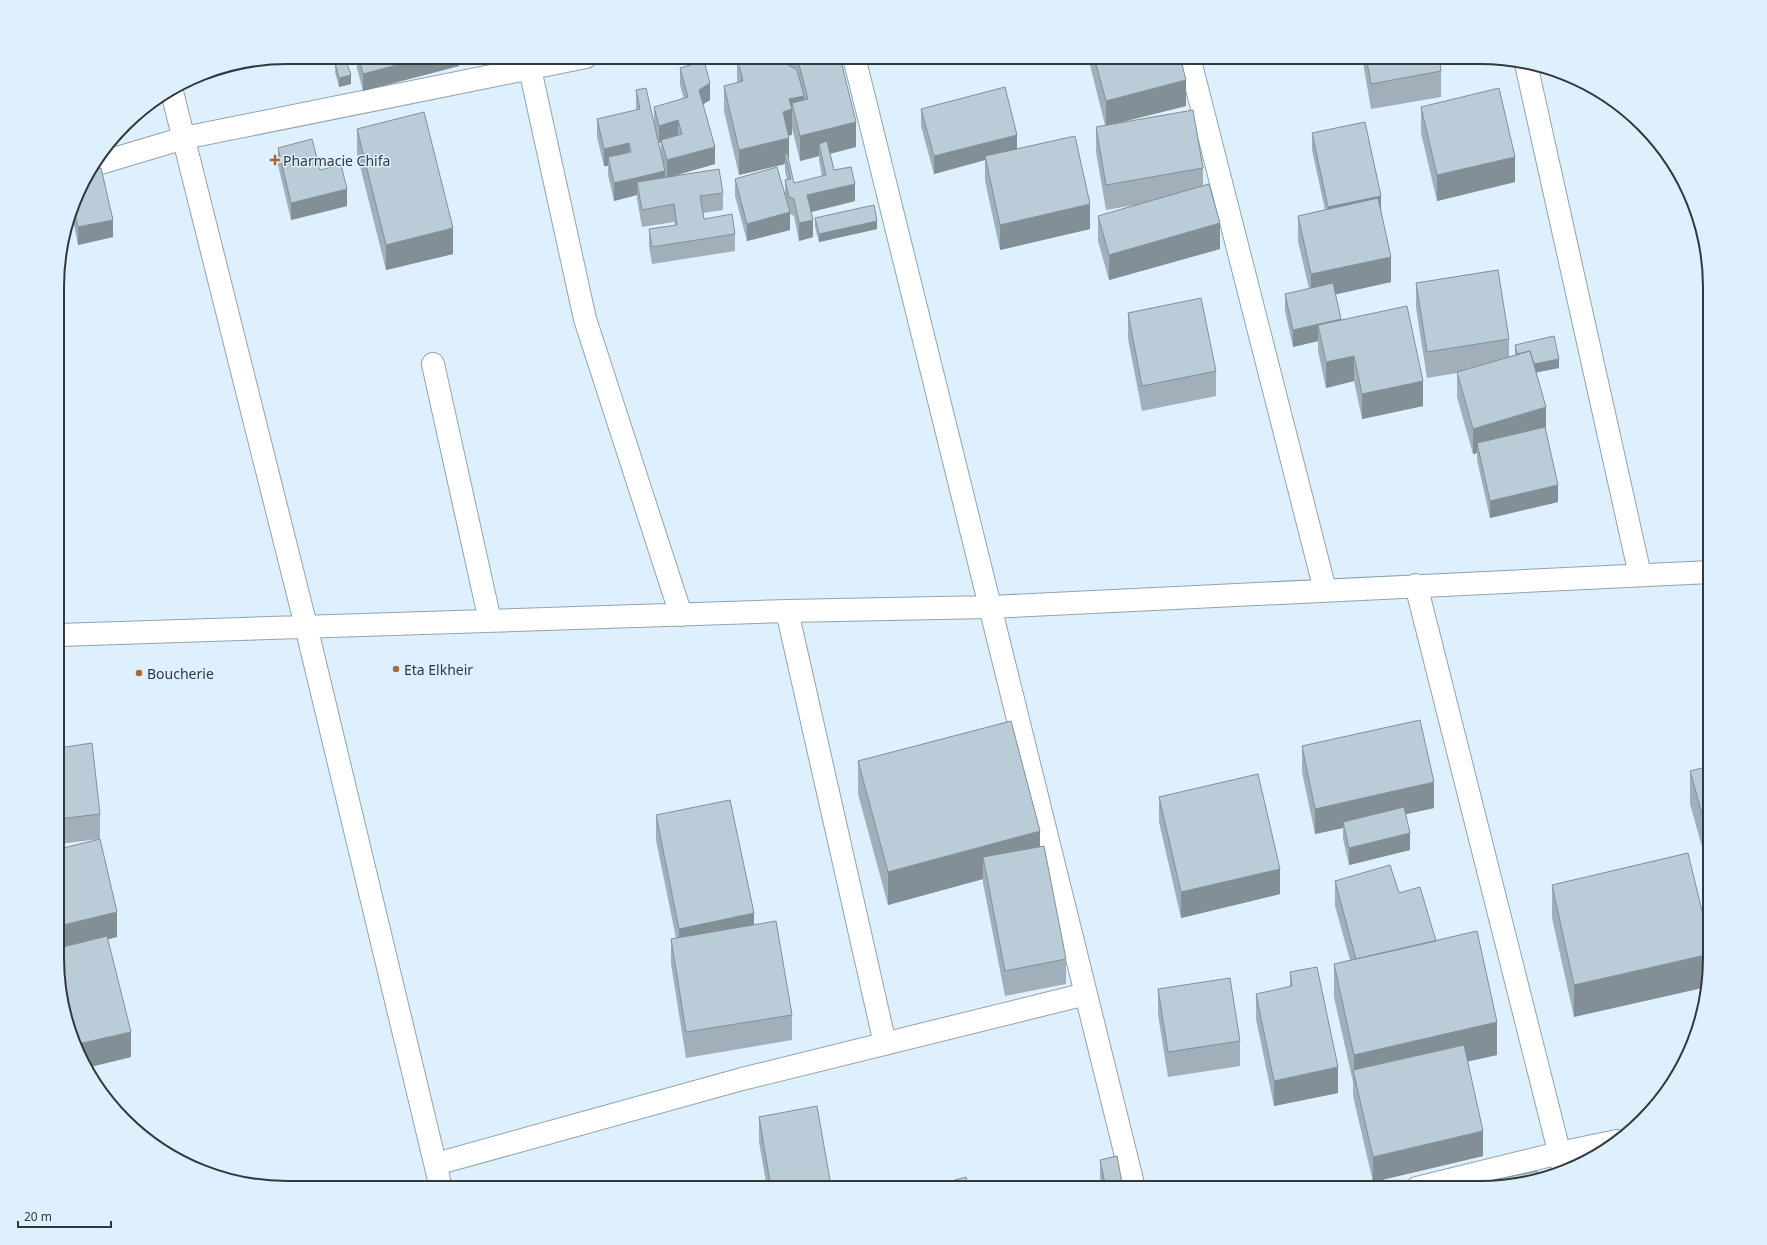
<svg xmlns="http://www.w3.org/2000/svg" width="1767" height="1245" font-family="'Noto Sans',sans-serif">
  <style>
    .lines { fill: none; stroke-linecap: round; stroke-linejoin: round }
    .minor-casing { stroke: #91a3ae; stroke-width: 24 }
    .minor { stroke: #fff; stroke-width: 22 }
    .wall { fill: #a0afba; fill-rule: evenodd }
    .shaded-wall { fill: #828f97 }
    .building { fill: #baccd8; stroke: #828f97 }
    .poi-dot { fill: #aa6834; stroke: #def0fd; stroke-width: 1.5 }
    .labels { text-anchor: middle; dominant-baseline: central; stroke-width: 3; stroke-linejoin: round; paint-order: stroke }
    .poi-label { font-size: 14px; fill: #32393e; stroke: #def0fd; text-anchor: start }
    .rim { fill: none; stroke: #32393e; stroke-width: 2 }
  </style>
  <rect width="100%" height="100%" fill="#def0fd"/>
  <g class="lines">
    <defs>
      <path id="minor" d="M854,57L1134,1188
        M1189,57L1325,590
        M1526,64L1640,575
        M530,69L585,319L681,615
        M172,92L306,626L441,1188
        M97,164L184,138L586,57
        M433,364L490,621
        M1416,585L1564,1171
        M787,611L885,1044
        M59,635L787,611L990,607L1710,572
        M436,1164L742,1079L1086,994
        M1417,1188L1559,1153L1617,1141"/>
    </defs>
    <use href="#minor" class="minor-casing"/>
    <use href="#minor" class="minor"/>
  </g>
  <path class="wall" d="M357,57H459V66L363,91L357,68Z
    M740,57H840L856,147L830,153L834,170L855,201L811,212L813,237L799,241L794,216L790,214V230L747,241L735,196V179L785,195V180H787L785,171V164L739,175L724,111V86L737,83V58ZM792,124V128L800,161L819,156V161L822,176L794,183L789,163V135H792Z
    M1088,57H1180L1186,106L1117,123L1203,168V185L1220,249L1109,280L1098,241V216L1134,205L1106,210L1096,152V127L1105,125Z
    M1362,57H1439L1441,71V97L1371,109Z
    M335,63L351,84L339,87L335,72Z
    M680,68L710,100L703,104L715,164L667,177L723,193V210L703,213L704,219L735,234V251L652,264L649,246V229L675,225L674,222L642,227L637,199V195L614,201L608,175V166H604L597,137V119L636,110V90L654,124V107L684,99L680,85ZM655,127L659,143L661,142V153Z
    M1421,107L1515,182L1437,201L1421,133Z
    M921,109L1017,149L1090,229L1000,250L985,181V160L934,174L921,126Z
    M357,129L453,254L386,270L357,154Z
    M1312,133L1381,208L1391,282L1335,294L1341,320L1423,406L1362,419L1354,381L1326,388L1318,351V341L1293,347L1285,311V294L1309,289L1298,241V216L1325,210L1312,150Z
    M278,148L320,170L347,206L291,220L278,165Z
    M81,185L113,237L78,245L72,215Z
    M815,218L877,229L819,242L815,227Z
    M1416,283L1509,339V357L1515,355V345L1559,368L1536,372L1558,502L1490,518L1477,460V453L1473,454L1457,397V373L1427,378L1416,308Z
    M1128,313L1216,371V396L1142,411L1128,339Z
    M1302,746L1434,808L1406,814L1410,850L1349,865L1343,839V828L1315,834L1302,772Z
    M59,748L100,814V839L117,937L108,939L131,1057L86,1068L99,839L59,844Z
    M858,761L1040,847L1066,959V984L1005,996L983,883V879L888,905L858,794Z
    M1710,766V875L1690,804V771Z
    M1159,797L1280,894L1181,918L1159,822Z
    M656,815L754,925L792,1015V1040L686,1058L671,964V939L676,938L656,840Z
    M1688,853L1574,1017L1552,918V885Z
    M1335,881L1399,893L1436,941L1497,1055L1467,1061L1483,1156L1373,1182L1353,1096V1082L1334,997V964L1350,960L1335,906Z
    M1290,972L1338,1093L1274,1106L1256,1019V994L1290,987Z
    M1158,989L1240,1041V1066L1168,1077L1158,1015Z
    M759,1117L831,1186V1188H767L759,1142Z
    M1100,1160L1123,1188H1102L1100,1177Z"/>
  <path class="shaded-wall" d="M427,57H459V66L363,91V74Z
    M351,75V84L339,87V78Z
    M1186,80V106L1106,126V101Z
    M710,83V100L699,107V90Z
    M804,96V121L792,103V135L783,137V112L789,99Z
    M678,120V137L661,140V142L659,143V126Z
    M856,122V147L822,156L819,144V156L800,161V136Z
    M1017,135V152L985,156V160L934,174V156Z
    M789,138V163L785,154V164L739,175V150Z
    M629,143V161L608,157V166H604V149Z
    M715,147V164L667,178V160Z
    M1515,157V182L1437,201V175Z
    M665,171V189L637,182V195L614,201V183Z
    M855,184V201L807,213V195Z
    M347,189V206L291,220V203Z
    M1381,196V213L1328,224V207Z
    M1090,204V229L1000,250V225Z
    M790,212V230L747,241V224Z
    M113,220V237L78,245V227Z
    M813,220V237L799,241V223Z
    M877,221V229L819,242V234Z
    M1220,223V249L1109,280V255Z
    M453,228V254L386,270V245Z
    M66,245V253L60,255L63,246Z
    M1391,257V282L1311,300V274Z
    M1341,319V336L1318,325V341L1293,347V330Z
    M1354,356V381L1326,388V362Z
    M1559,359V368L1519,376V367Z
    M1423,381V406L1362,419V394Z
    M1546,407V433L1477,443V453L1473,454V429Z
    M1558,485V502L1490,518V501Z
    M1434,782V808L1344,828L1343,822V828L1315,834V809Z
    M1040,831V864L983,857V879L888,905V872Z
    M1410,833V850L1349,865V848Z
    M1280,869V894L1181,918V892Z
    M117,912V937L59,951V926Z
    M754,913V938L679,954V929Z
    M1710,954V972L1707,987L1574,1017V985Z
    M1497,1022V1055L1356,1087L1354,1076V1055Z
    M131,1032V1057L86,1068L78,1044Z
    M1338,1067V1093L1274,1106V1081Z
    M1483,1131V1156L1373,1182V1157Z"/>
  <path class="building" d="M359,57H427L363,74Z
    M740,57H787L788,65L797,70L804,96L789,99L792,109L783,112L789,138L739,150L724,86L743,81L737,58Z
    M797,57H840L856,122L800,136L792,103L808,99Z
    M1094,57H1180L1186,80L1106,101Z
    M1366,57H1439L1441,71L1371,84Z
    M346,60L351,75L339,78L335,63Z
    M704,61L710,83L699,90L715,147L667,160L661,140L682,134L678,120L659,126L654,107L688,97L680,68Z
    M1005,87L1017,135L934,156L921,109Z
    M646,88L665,171L614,183L608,157L631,152L629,143L604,149L597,119L640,109L636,90Z
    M1499,88L1515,157L1437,175L1421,107Z
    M1193,110L1203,168L1106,185L1096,127Z
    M424,112L453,228L386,245L357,129Z
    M1365,122L1381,196L1328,207L1312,133Z
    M1075,136L1090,204L1000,225L985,156Z
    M312,139L320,170L341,165L347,189L291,203L278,148Z
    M827,141L834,170L851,167L855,184L807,195L813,220L799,223L794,199L789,197L785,180L791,179L785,154L787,153L794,183L826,175L819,144Z
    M777,167L790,212L747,224L735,179Z
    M101,168L113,220L78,227L74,208L81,185L92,170Z
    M719,169L723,193L700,196L704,219L732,214L735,234L652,247L649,229L677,225L674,204L642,210L637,182Z
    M1209,184L1220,223L1109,255L1098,216Z
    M1378,198L1391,257L1311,274L1298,216Z
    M874,205L877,221L819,234L815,218Z
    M65,238L66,245L63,246Z
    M1498,270L1509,339L1427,352L1416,283Z
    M1333,283L1341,319L1293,330L1285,294Z
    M1201,298L1216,371L1142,386L1128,313Z
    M1407,306L1423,381L1362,394L1354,356L1326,362L1318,325Z
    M1554,336L1559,359L1534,364L1530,351L1517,354L1515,345Z
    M1530,351L1546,407L1473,429L1457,372Z
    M1545,427L1558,485L1490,501L1477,443Z
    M1420,720L1434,782L1315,809L1302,746Z
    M1011,721L1040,831L888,872L858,761Z
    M92,743L100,814L59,819V748Z
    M1710,766V842L1690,771Z
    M1258,774L1280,869L1181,892L1159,797Z
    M730,800L754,913L679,929L656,815Z
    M1404,807L1410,833L1349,848L1343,822Z
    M100,839L117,912L59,926V849Z
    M1044,846L1066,959L1005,971L983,857Z
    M1688,853L1710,944V954L1574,985L1552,885Z
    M1390,865L1399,893L1420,887L1436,941L1356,959L1335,881Z
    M776,921L792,1015L686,1032L671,939Z
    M1477,931L1497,1022L1354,1055L1334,964Z
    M107,936L131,1032L78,1044L59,987V948Z
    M1317,967L1338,1067L1274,1081L1256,994L1292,986L1290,972Z
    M1230,978L1240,1041L1168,1052L1158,989Z
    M1464,1045L1483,1131L1373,1157L1353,1070Z
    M817,1106L831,1186L823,1188H771L759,1117Z
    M1117,1156L1123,1188H1106L1100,1160Z
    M1537,1171L1539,1180L1494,1186L1493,1180Z
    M966,1177L969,1188H927Z"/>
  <g class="poi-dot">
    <path d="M273 154h4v4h4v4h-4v4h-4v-4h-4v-4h4z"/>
    <circle cx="396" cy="669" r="4"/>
    <circle cx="139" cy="673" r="4"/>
  </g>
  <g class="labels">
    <g class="poi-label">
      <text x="283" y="160">Pharmacie Chifa</text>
      <text x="404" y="669">Eta Elkheir</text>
      <text x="147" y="673">Boucherie</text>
    </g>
  </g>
  <path d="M0 0H1767V1245H0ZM287 64H1480A223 223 0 0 1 1703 287V958A223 223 0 0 1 1480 1181H287A223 223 0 0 1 64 958V287A223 223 0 0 1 287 64Z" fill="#def0fd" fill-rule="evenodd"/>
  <path class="rim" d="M287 64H1480A223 223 0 0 1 1703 287V958A223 223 0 0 1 1480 1181H287A223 223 0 0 1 64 958V287A223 223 0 0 1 287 64Z"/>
  <path d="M18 1221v6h93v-6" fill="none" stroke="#32393e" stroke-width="2"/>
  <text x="24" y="1221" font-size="12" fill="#32393e" stroke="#def0fd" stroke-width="3" paint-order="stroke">20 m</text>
</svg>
